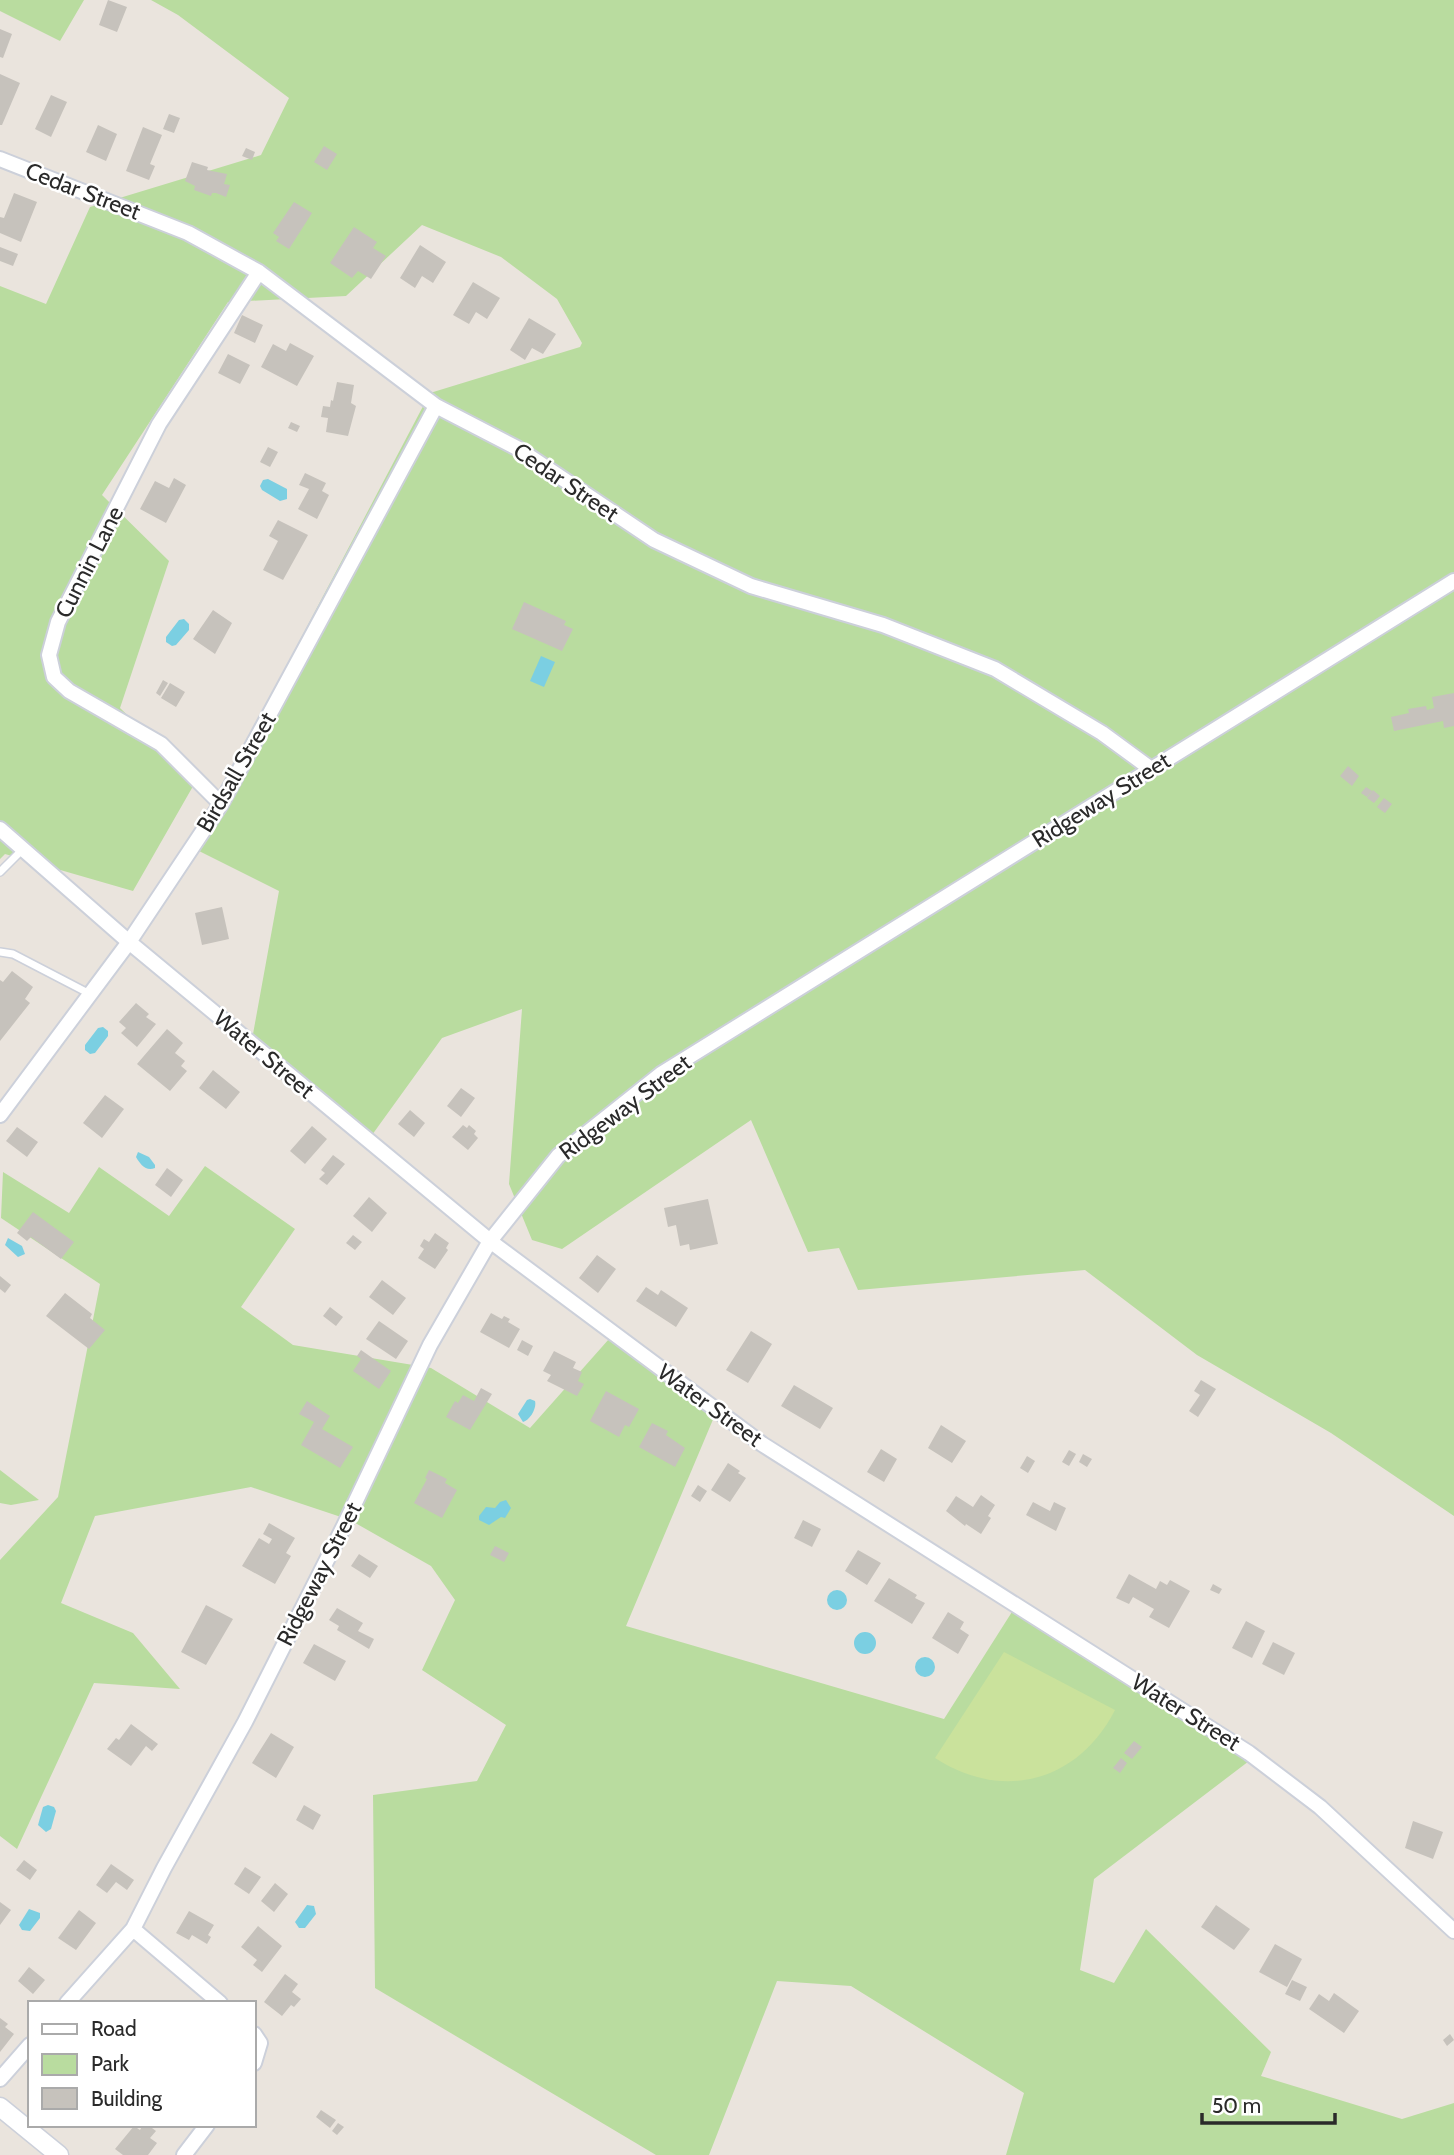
<svg xmlns="http://www.w3.org/2000/svg" width="1454" height="2155" font-family="Cabin,sans-serif">
  <style>
    .green { fill: #b9dc9f }
    .pitch { fill: #cae29c }
    .water { fill: #7bcfe2 }
    .building { fill: #c6c2bc }
    .lines { fill: none; stroke-linecap: round; stroke-linejoin: round }
    .service-casing { stroke: #ccd0da; stroke-width: 10 }
    .minor-casing { stroke: #ccd0da; stroke-width: 18 }
    .tertiary-casing { stroke: #ccd0da; stroke-width: 21 }
    .service { stroke: #fff; stroke-width: 7 }
    .minor { stroke: #fff; stroke-width: 14 }
    .tertiary { stroke: #fff; stroke-width: 18 }
    .labels { text-anchor: middle; dominant-baseline: central; stroke-width: 5; stroke-linejoin: round; paint-order: stroke }
    .street-label { font-size: 23px; fill: #2a2a2a; stroke: #fff }
  </style>
  <rect width="100%" height="100%" fill="#eae4dd"/>
  <path class="green" d="M0,0H84L60,41L0,11Z
    M151,0H1454V1516L1331,1433L1197,1355L1085,1270L858,1290L839,1248L808,1252L751,1120L562,1249L532,1240L509,1184L522,1009L442,1038L372,1135L251,1045L279,891L191,847L430,393L580,347L582,343L557,299L501,257L422,225L346,296L228,302L102,495L169,561L120,708L196,781L133,891L5,854L0,859V286L46,304L90,207L261,155L289,98L178,15Z
    M205,1166L295,1229L241,1307L293,1345L431,1368L530,1428L609,1339L717,1410L626,1626L944,1719L1017,1604L1253,1758L1094,1879L1080,1970L1114,1983L1146,1929L1271,2052L1261,2076L1402,2119L1454,2103V2155H1006L1024,2093L851,1986L777,1981L709,2155H656L375,1988L373,1795L477,1781L506,1725L422,1670L455,1600L431,1566L350,1520L251,1487L95,1516L61,1603L133,1633L180,1689L94,1683L17,1849L0,1836V1560L58,1497L100,1284L1,1218L3,1172L69,1213L99,1167L169,1216Z
    M0,1470L39,1500L11,1505L0,1503Z"/>
  <path class="pitch" d="M1004,1652L1115,1710C1078,1782 1003,1802 935,1758Z"/>
  <path class="water" d="M268,479L287,489V499L280,501L262,490L260,486L263,480Z
    M184,619L189,624V630L176,645L172,646L166,642V637L179,620Z
    M541,656L555,662L544,687L530,681Z
    M103,1027L108,1031V1036L95,1053L90,1054L85,1050V1045L98,1028Z
    M138,1152L149,1157L155,1165V1168C146,1172 140,1164 136,1157Z
    M8,1238L22,1246L25,1254L18,1257L5,1245Z
    M530,1399L535,1401C537,1408 530,1420 523,1422L518,1414L527,1400Z
    M506,1500L511,1508L505,1518L501,1517L489,1525L479,1520V1516L486,1507L495,1508L500,1502Z
    M827 1600a10 10 0 1 1 20 0a10 10 0 1 1-20 0Z
    M854 1643a11 11 0 1 1 22 0a11 11 0 1 1-22 0Z
    M915 1667a10 10 0 1 1 20 0a10 10 0 1 1-20 0Z
    M48,1805L54,1807L56,1811L51,1829L46,1832L38,1825L43,1807Z
    M307,1905L314,1906L316,1914L305,1928H299L295,1922Z
    M29,1909L40,1913V1918L30,1931L22,1930L19,1925Z"/>
  <path class="building" d="M108,0L127,7L117,32L99,25Z
    M0,29L12,34L3,58L0,57Z
    M0,74L20,83L2,125H0Z
    M51,95L67,102L51,137L35,129Z
    M169,114L180,118L174,133L163,129Z
    M98,125L117,134L106,161L86,152Z
    M143,127L162,135L150,164L155,166L149,180L126,171Z
    M324,146L337,154L327,170L314,162Z
    M246,148L255,152L252,160L242,156Z
    M192,162L208,167L207,170L227,174L224,184L230,185L226,197L216,193H212L211,196L194,190L195,186L185,181Z
    M14,193L37,202L21,242L0,233V217L4,218Z
    M294,202L312,213L289,249L276,241L279,237L273,233Z
    M354,227L377,242L373,248L386,256L371,279L358,271L352,278L330,263Z
    M420,245L446,262L433,283L422,276L415,288L400,278Z
    M0,247L18,254L13,266L0,261Z
    M473,282L500,298L487,319L476,312L469,324L453,315Z
    M242,315L263,325L255,343L234,333Z
    M529,318L556,334L543,354L532,348L525,360L510,350Z
    M290,343L314,356L297,386L261,367L273,344L286,351Z
    M228,354L250,365L240,384L218,373Z
    M337,382L354,385L351,403L356,406L348,436L326,432L328,418L321,417L323,406L330,407L331,400L333,401Z
    M291,422L300,426L297,432L288,428Z
    M268,447L278,452L270,467L260,462Z
    M305,473L326,483L322,491L329,495L317,519L298,509L309,489L299,485Z
    M174,478L186,485L166,523L140,509L155,481L169,488Z
    M278,520L308,535L283,580L263,570L278,541L269,536Z
    M524,602L566,621L564,625L573,629L562,651L512,629Z
    M213,610L232,623L215,654L193,639Z
    M163,680L168,683L160,696L156,693Z
    M170,683L185,692L176,707L161,698Z
    M1454,693V726L1444,728L1443,721L1394,731L1391,717L1409,713L1408,709L1426,706L1427,710L1434,708L1432,697Z
    M1348,766L1359,776L1352,786L1340,776Z
    M1366,787L1372,791L1367,797L1361,793Z
    M1373,790L1380,796L1374,803L1367,798Z
    M1384,798L1392,804L1385,813L1377,807Z
    M222,907L229,939L202,945L195,913Z
    M12,971L33,987L25,999L30,1003L0,1041V980L3,982Z
    M136,1003L149,1014L146,1017L156,1024L137,1047L121,1033L126,1028L119,1022Z
    M167,1029L183,1043L175,1053L185,1061L181,1066L187,1071L170,1091L137,1064Z
    M213,1070L240,1092L226,1109L199,1088Z
    M461,1088L475,1098L461,1117L447,1106Z
    M105,1095L124,1109L102,1138L83,1123Z
    M410,1110L425,1123L414,1137L398,1124Z
    M463,1125L467,1128L469,1125L476,1131L474,1134L478,1138L468,1150L452,1137Z
    M312,1126L327,1139L305,1164L290,1151Z
    M17,1127L38,1142L27,1157L6,1141Z
    M333,1155L345,1164L327,1185L319,1179L325,1173L321,1170Z
    M167,1168L183,1180L171,1197L155,1185Z
    M369,1197L387,1213L372,1232L353,1216Z
    M708,1199L718,1244L690,1250L689,1244L680,1246L676,1225L668,1227L664,1208Z
    M33,1212L74,1242L61,1259L31,1237L27,1241L17,1233Z
    M435,1233L449,1243L446,1248L448,1250L435,1269L418,1258L424,1249L420,1246L424,1239L429,1242Z
    M353,1235L362,1242L355,1250L346,1243Z
    M597,1255L616,1269L598,1293L579,1278Z
    M0,1276L11,1285L5,1293L0,1289Z
    M382,1280L406,1298L393,1315L369,1297Z
    M646,1287L658,1295L661,1290L688,1308L676,1327L636,1301Z
    M65,1293L92,1314L90,1318L105,1330L89,1349L46,1316Z
    M330,1307L343,1317L336,1326L323,1316Z
    M491,1313L502,1319L504,1316L510,1319L508,1322L520,1329L509,1348L480,1332Z
    M379,1321L408,1341L396,1359L366,1339Z
    M751,1331L772,1344L748,1383L726,1370Z
    M522,1340L533,1346L528,1356L517,1350Z
    M361,1350L391,1371L379,1389L353,1371L361,1359L357,1356Z
    M554,1351L576,1362L573,1368L582,1372L578,1381L584,1384L577,1396L547,1381L551,1375L543,1371Z
    M1201,1380L1216,1389L1198,1417L1189,1411L1200,1395L1194,1391Z
    M794,1385L833,1408L820,1429L781,1406Z
    M481,1388L492,1394L470,1430L446,1417L455,1401L458,1403L463,1395L474,1401Z
    M606,1391L639,1409L629,1427L625,1425L619,1437L590,1421Z
    M307,1401L330,1416L322,1429L353,1447L340,1468L301,1445L314,1422L299,1414Z
    M652,1423L668,1431L666,1435L685,1448L675,1467L639,1447Z
    M941,1425L966,1441L952,1463L928,1448Z
    M881,1449L897,1459L884,1482L867,1472Z
    M1069,1450L1076,1454L1069,1466L1062,1462Z
    M1083,1454L1092,1459L1087,1467L1079,1462Z
    M1027,1456L1035,1461L1028,1473L1020,1468Z
    M728,1463L740,1471L738,1473L746,1478L730,1502L711,1490Z
    M429,1470L447,1479L445,1483L457,1490L442,1518L414,1503L427,1479L425,1478Z
    M698,1485L707,1491L700,1502L691,1496Z
    M981,1495L995,1505L988,1516L991,1518L981,1534L966,1524L965,1526L946,1511L956,1496L973,1507Z
    M1033,1502L1050,1511L1054,1502L1066,1508L1056,1531L1026,1515Z
    M803,1520L821,1529L812,1547L794,1538Z
    M269,1523L295,1538L286,1553L291,1556L275,1584L242,1566L259,1538L269,1544L272,1539L263,1534Z
    M495,1546L509,1553L504,1562L490,1555Z
    M858,1550L881,1563L867,1585L845,1571Z
    M359,1554L378,1566L370,1578L351,1566Z
    M1129,1574L1156,1589L1160,1581L1167,1585L1170,1580L1190,1591L1169,1628L1149,1617L1154,1609L1133,1597L1129,1604L1116,1598Z
    M889,1578L917,1595L915,1598L925,1603L912,1624L874,1601Z
    M1213,1584L1222,1589L1219,1594L1210,1590Z
    M206,1605L233,1619L206,1665L181,1652Z
    M337,1608L363,1623L358,1631L374,1639L369,1649L337,1630L339,1626L329,1620Z
    M948,1612L964,1622L960,1629L969,1635L958,1654L932,1638Z
    M1246,1621L1265,1631L1252,1658L1232,1648Z
    M1273,1642L1295,1653L1284,1675L1262,1664Z
    M314,1644L346,1661L335,1681L303,1663Z
    M131,1724L158,1744L152,1751L146,1746L131,1766L107,1749L116,1738L119,1740Z
    M271,1733L294,1747L276,1778L252,1763Z
    M1134,1741L1142,1747L1132,1759L1124,1753Z
    M1121,1758L1127,1763L1120,1773L1113,1768Z
    M304,1805L321,1815L313,1830L296,1820Z
    M1413,1821L1443,1832L1433,1859L1405,1848Z
    M24,1860L37,1870L30,1880L16,1870Z
    M111,1864L134,1880L127,1890L116,1882L107,1893L96,1885Z
    M245,1867L261,1877L249,1894L234,1884Z
    M275,1883L288,1894L274,1912L261,1901Z
    M0,1902L11,1910L0,1925Z
    M1216,1905L1250,1929L1234,1950L1201,1927Z
    M79,1910L96,1923L76,1950L58,1938Z
    M189,1911L214,1925L208,1935L211,1937L207,1944L192,1935L189,1940L176,1933Z
    M258,1926L282,1946L262,1972L253,1965L257,1960L241,1947Z
    M1275,1944L1302,1959L1287,1987L1259,1972Z
    M29,1967L45,1980L33,1994L18,1981Z
    M285,1974L298,1984L292,1992L301,1999L294,2007L291,2005L282,2016L264,2002Z
    M1292,1980L1307,1987L1300,2001L1285,1994Z
    M1334,1993L1359,2011L1344,2033L1309,2009L1319,1994L1329,2001Z
    M0,2018L8,2024L5,2027L14,2034L0,2052Z
    M1450,2034L1454,2040L1447,2046L1443,2040Z
    M321,2110L336,2120L330,2128L316,2117Z
    M338,2123L344,2127L337,2135L332,2131Z
    M143,2125H148L156,2131L150,2138L157,2143L148,2155H123L115,2149L134,2126L140,2130Z"/>
  <g class="lines">
    <defs>
      <path id="service" d="M0,872L23,849
        M0,952L13,954L90,994"/>
      <path id="minor" d="M0,159L188,233L259,272L436,406L517,448L654,540L751,586L883,625L995,669L1102,733L1151,769
        M221,804L161,744L69,691L54,677L49,655L58,622L159,424L259,272
        M0,829L129,942L490,1241L762,1444L1249,1753L1320,1807L1454,1931
        M0,1115L129,942L221,804L436,406
        M133,1929L220,2003
        M67,2003L133,1929L164,1868L245,1722L343,1528L430,1345L490,1241L558,1156L661,1074L1454,581
        M254,2034L260,2043L254,2063
        M0,2079L30,2045
        M184,2155L207,2125"/>
      <path id="tertiary" d="M0,2107L59,2155"/>
    </defs>
    <use href="#service" class="service-casing"/>
    <use href="#minor" class="minor-casing"/>
    <use href="#tertiary" class="tertiary-casing"/>
    <use href="#service" class="service"/>
    <use href="#minor" class="minor"/>
    <use href="#tertiary" class="tertiary"/>
  </g>
  <g class="labels">
    <g class="street-label">
      <text transform="translate(83 191) rotate(21)">Cedar Street</text>
      <text transform="translate(566 482) rotate(34)">Cedar Street</text>
      <text transform="translate(89 562) rotate(-63)">Cunnin Lane</text>
      <text transform="translate(236 772) rotate(-60)">Birdsall Street</text>
      <text transform="translate(1101 800) rotate(-32)">Ridgeway Street</text>
      <text transform="translate(264 1054) rotate(40)">Water Street</text>
      <text transform="translate(625 1107) rotate(-37)">Ridgeway Street</text>
      <text transform="translate(710 1405) rotate(36)">Water Street</text>
      <text transform="translate(319 1574) rotate(-63)">Ridgeway Street</text>
      <text transform="translate(1186 1712) rotate(32)">Water Street</text>
    </g>
  </g>
  <rect x="28" y="2001" width="228" height="126" fill="#ffffff" stroke="#aaaaaa" stroke-width="2"/>
  <rect x="42" y="2024" width="35" height="10" fill="#ffffff" stroke="#aaaaaa" stroke-width="2"/>
  <text x="91" y="2036" font-size="21" fill="#2a2a2a">Road</text>
  <rect x="42" y="2054" width="35" height="21" fill="#b9dc9f" stroke="#aaaaaa" stroke-width="2"/>
  <text x="91" y="2071" font-size="21" fill="#2a2a2a">Park</text>
  <rect x="42" y="2088" width="35" height="21" fill="#c6c2bc" stroke="#aaaaaa" stroke-width="2"/>
  <text x="91" y="2106" font-size="21" fill="#2a2a2a">Building</text>
  <path d="M1202 2113v10h133v-10" fill="none" stroke="#2a2a2a" stroke-width="3.5"/>
  <text x="1212" y="2113" font-size="21" fill="#2a2a2a" stroke="#ffffff" stroke-width="5" paint-order="stroke">50 m</text>
</svg>
